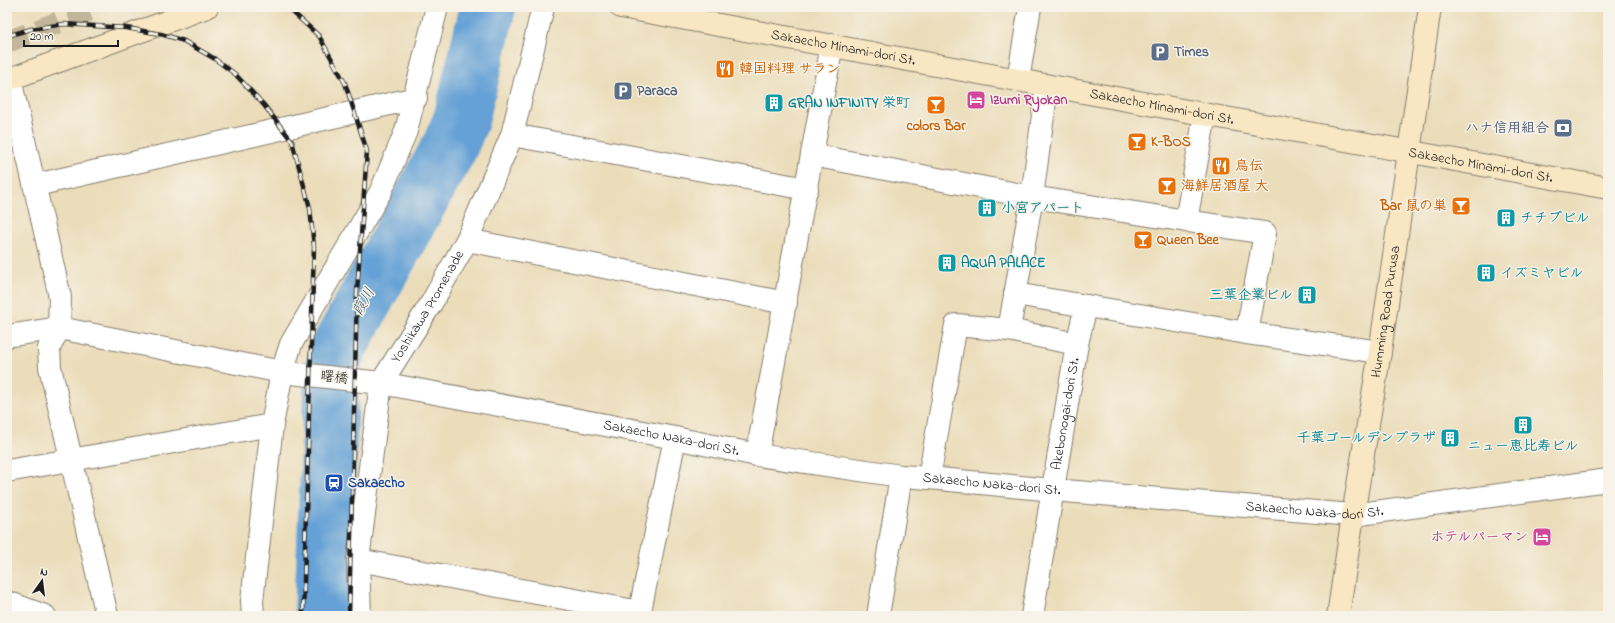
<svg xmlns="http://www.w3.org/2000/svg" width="1615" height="623" font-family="'Indie Flower','Klee One',sans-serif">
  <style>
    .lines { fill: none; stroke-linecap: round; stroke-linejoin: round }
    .river { stroke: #65a1d6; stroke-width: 56 }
    .secondary-tunnel { stroke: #c2b69a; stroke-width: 22; stroke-dasharray: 22 11; stroke-linecap: butt }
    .street-casing { stroke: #847c6b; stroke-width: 24 }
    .secondary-casing { stroke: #847c6b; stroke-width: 24 }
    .street { stroke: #fff; stroke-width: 22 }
    .secondary { stroke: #f9e7c3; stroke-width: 22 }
    .rail-casing { stroke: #1c1c1c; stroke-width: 4.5 }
    .rail { stroke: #f7f3e8; stroke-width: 3; stroke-dasharray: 9; stroke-linecap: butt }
    .labels { text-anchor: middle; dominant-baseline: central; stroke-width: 3; stroke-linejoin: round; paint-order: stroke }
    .street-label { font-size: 14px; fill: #1c1c1c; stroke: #f7f3e8 }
    .service-label { font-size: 14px; font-weight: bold; fill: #4e5e75; stroke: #f7f3e8; text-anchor: start }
    .food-label { font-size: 14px; font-weight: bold; fill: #c56008; stroke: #f7f3e8; text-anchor: start }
    .hotel-label { font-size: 14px; font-weight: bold; fill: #b23c85; stroke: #f7f3e8; text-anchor: start }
    .culture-label { font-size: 14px; font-weight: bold; fill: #0d838f; stroke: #f7f3e8; text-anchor: start }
    .transit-label { font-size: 14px; font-weight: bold; fill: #164399; stroke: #f7f3e8; text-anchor: start }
    .water-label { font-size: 15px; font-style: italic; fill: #3d5870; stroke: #f7f3e8 }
  </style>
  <rect width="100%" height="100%" fill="#f7f3e8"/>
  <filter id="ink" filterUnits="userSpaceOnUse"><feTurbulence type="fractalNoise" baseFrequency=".025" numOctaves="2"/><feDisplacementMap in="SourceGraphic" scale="8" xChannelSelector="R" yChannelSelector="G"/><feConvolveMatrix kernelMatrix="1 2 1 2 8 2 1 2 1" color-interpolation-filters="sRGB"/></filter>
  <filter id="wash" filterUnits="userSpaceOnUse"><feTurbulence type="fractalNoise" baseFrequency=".012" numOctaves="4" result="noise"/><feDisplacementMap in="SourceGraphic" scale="16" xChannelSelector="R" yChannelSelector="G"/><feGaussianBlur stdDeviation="0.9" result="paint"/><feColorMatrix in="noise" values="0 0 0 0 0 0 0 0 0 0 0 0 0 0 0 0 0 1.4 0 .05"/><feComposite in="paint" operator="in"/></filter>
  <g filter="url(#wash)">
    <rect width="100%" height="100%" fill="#ebddba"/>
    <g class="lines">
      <path class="river" d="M322,616L332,371L338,349L450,146L461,120L488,7"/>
    </g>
  </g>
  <g filter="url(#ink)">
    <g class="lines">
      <path class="secondary-tunnel" d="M7,42L98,7"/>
      <defs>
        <g id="street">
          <path d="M10,79L60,297L59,328L49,348L50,367L107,616"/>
          <path d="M1018,80L1030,7"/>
          <path d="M512,135L807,189"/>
          <path d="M812,155L1032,197L1265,233L1247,333"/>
          <path d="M36,185L416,98"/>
          <path d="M1186,221L1205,115"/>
          <path d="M467,240L786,303"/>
          <path d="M1015,294L1247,333L1380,352"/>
          <path d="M1009,330L1032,197L1047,86"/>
          <path id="s1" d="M7,336L59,328L282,372L381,383L675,438L757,455L901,476L929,478L1053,490L1353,515L1608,480"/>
          <path d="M757,455L832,45"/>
          <path d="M7,471L272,425"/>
          <path d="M929,478L956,325L1009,330L1077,344"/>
          <path d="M358,560L640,612"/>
          <path d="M7,602L45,616"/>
          <path d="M253,616L252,601L272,425L282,372L291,344L381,191L406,131L437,7"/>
          <path id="s2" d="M360,616L358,560L381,383L432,302L467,240L512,135L543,7"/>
          <path d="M639,616L675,438"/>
          <path d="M878,616L901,476"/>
          <path id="s3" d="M1032,616L1077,344L1086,306"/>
        </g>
        <g id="secondary">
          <path id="s4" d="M621,7C950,66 1279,130 1608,188"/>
          <path d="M7,80L207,7"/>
          <path id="s5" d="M1338,616L1353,515L1380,352L1430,7"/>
        </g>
      </defs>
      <use href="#street" class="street-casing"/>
      <use href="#secondary" class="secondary-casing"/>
      <use href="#street" class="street"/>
      <use href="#secondary" class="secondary"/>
      <defs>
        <path id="rail" d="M287,7L319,36L345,83L367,151L357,292L349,616
          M7,9L13,7
          M7,36L31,29L64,24L126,28L161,34L184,41L215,59L235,74L263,104L292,141L310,208L314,247L303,616"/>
      </defs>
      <use href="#rail" class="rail-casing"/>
      <use href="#rail" class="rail"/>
    </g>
  </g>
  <defs>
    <symbol id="parking-square" viewBox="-11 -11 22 22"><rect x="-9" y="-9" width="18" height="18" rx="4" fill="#5c6f8a" stroke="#f7f3e8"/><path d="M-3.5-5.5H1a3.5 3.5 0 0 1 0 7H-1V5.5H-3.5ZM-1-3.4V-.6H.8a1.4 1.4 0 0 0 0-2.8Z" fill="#fff"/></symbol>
    <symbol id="restaurant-square" viewBox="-11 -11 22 22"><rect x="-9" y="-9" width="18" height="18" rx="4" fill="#e8710a" stroke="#f7f3e8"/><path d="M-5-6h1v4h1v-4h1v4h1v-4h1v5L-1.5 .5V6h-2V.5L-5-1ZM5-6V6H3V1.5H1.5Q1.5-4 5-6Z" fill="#fff"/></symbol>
    <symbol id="hotel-square" viewBox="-11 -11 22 22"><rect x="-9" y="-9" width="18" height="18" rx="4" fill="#d1479c" stroke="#f7f3e8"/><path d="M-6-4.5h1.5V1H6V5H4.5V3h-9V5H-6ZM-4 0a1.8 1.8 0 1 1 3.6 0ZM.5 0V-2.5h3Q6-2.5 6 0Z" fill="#fff"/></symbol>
    <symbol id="building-square" viewBox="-11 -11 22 22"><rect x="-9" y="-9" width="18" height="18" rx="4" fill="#0f9aa8" stroke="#f7f3e8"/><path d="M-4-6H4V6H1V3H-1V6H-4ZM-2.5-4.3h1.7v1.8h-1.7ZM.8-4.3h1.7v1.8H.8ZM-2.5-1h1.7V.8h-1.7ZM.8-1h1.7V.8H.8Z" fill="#fff"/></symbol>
    <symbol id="bar-square" viewBox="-11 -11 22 22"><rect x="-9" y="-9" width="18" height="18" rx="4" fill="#e8710a" stroke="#f7f3e8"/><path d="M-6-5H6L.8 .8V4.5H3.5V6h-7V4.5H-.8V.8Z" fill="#fff"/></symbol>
    <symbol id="bank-square" viewBox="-11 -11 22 22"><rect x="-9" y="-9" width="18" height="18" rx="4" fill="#5c6f8a" stroke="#f7f3e8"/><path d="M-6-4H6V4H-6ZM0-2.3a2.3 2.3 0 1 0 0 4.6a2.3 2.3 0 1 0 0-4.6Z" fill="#fff"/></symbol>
    <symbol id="station-square" viewBox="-11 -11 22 22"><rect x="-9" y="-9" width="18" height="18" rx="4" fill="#1a4fb4" stroke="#f7f3e8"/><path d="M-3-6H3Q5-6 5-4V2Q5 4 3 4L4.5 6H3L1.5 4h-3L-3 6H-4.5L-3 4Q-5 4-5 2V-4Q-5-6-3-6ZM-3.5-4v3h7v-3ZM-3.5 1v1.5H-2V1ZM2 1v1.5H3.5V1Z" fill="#fff"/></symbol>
  </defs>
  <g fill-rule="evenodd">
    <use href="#parking-square" x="1149" y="41" width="22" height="22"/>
    <use href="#restaurant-square" x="714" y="58" width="22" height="22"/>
    <use href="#parking-square" x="612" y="80" width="22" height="22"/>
    <use href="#hotel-square" x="965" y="89" width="22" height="22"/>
    <use href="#building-square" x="763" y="92" width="22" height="22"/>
    <use href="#bar-square" x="925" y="94" width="22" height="22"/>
    <use href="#bank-square" x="1552" y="117" width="22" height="22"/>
    <use href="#bar-square" x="1126" y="131" width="22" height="22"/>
    <use href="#restaurant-square" x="1210" y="155" width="22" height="22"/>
    <use href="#bar-square" x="1156" y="175" width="22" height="22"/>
    <use href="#bar-square" x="1450" y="195" width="22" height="22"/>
    <use href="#building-square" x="976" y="197" width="22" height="22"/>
    <use href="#building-square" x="1495" y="207" width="22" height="22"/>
    <use href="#bar-square" x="1132" y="229" width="22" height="22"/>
    <use href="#building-square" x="936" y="252" width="22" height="22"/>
    <use href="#building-square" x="1475" y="262" width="22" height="22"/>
    <use href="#building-square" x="1296" y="284" width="22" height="22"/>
    <use href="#building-square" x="1512" y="414" width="22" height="22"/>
    <use href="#building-square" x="1439" y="427" width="22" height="22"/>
    <use href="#station-square" x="323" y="472" width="22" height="22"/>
    <use href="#hotel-square" x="1531" y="526" width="22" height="22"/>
  </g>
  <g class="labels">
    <g class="street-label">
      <text stroke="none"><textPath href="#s4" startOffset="226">Sakaecho Minami-dori St.</textPath></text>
      <text stroke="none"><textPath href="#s4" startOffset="550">Sakaecho Minami-dori St.</textPath></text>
      <text stroke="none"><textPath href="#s4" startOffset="874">Sakaecho Minami-dori St.</textPath></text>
      <text stroke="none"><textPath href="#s2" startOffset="324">Yoshikawa Promenade</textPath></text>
      <text stroke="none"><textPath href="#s5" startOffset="308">Humming Road Purusa</textPath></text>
      <text transform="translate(334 378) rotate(6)">曙橋</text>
      <text stroke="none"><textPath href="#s3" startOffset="205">Akebonogai-dori St.</textPath></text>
      <text stroke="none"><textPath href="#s1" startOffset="675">Sakaecho Naka-dori St.</textPath></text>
      <text stroke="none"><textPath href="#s1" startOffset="999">Sakaecho Naka-dori St.</textPath></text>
      <text stroke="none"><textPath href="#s1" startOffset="1323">Sakaecho Naka-dori St.</textPath></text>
    </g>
    <g class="service-label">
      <text x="1174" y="52">Times</text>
      <text x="637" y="91">Paraca</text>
      <text x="1549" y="128" text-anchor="end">ハナ信用組合</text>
    </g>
    <g class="food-label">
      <text x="739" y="69">韓国料理 サラン</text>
      <text x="936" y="126" text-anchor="middle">colors Bar</text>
      <text x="1151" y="142">K-BOS</text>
      <text x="1235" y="166">鳥伝</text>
      <text x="1181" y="186">海鮮居酒屋 大</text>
      <text x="1447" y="206" text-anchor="end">Bar 鼠の巣</text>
      <text x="1157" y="240">Queen Bee</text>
    </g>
    <g class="hotel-label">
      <text x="990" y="100">Izumi Ryokan</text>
      <text x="1528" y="537" text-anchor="end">ホテルパーマン</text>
    </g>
    <g class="culture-label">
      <text x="788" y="103">GRAN INFINITY 栄町</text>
      <text x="1001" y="208">小宮アパート</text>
      <text x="1520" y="218">チチブビル</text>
      <text x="961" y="263">AQUA PALACE</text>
      <text x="1500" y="273">イズミヤビル</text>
      <text x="1293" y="295" text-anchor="end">三葉企業ビル</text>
      <text x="1436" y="438" text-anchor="end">千葉ゴールデンプラザ</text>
      <text x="1523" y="446" text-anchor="middle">ニュー恵比寿ビル</text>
    </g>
    <g class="transit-label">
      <text x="348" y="483">Sakaecho</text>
    </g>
    <g class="water-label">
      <text transform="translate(364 302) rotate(-61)">葭川</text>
    </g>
  </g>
  <rect width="1615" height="623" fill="none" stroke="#f7f3e8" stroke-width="24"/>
  <g transform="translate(42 581) rotate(14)" stroke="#f7f3e8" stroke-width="3" paint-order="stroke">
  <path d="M0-3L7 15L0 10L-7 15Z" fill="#1c1c1c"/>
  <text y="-6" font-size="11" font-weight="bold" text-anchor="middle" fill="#1c1c1c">N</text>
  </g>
  <path d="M24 40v6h94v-6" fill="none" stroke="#1c1c1c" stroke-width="2"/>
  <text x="30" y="40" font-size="12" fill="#1c1c1c" stroke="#f7f3e8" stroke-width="3" paint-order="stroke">20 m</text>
</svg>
